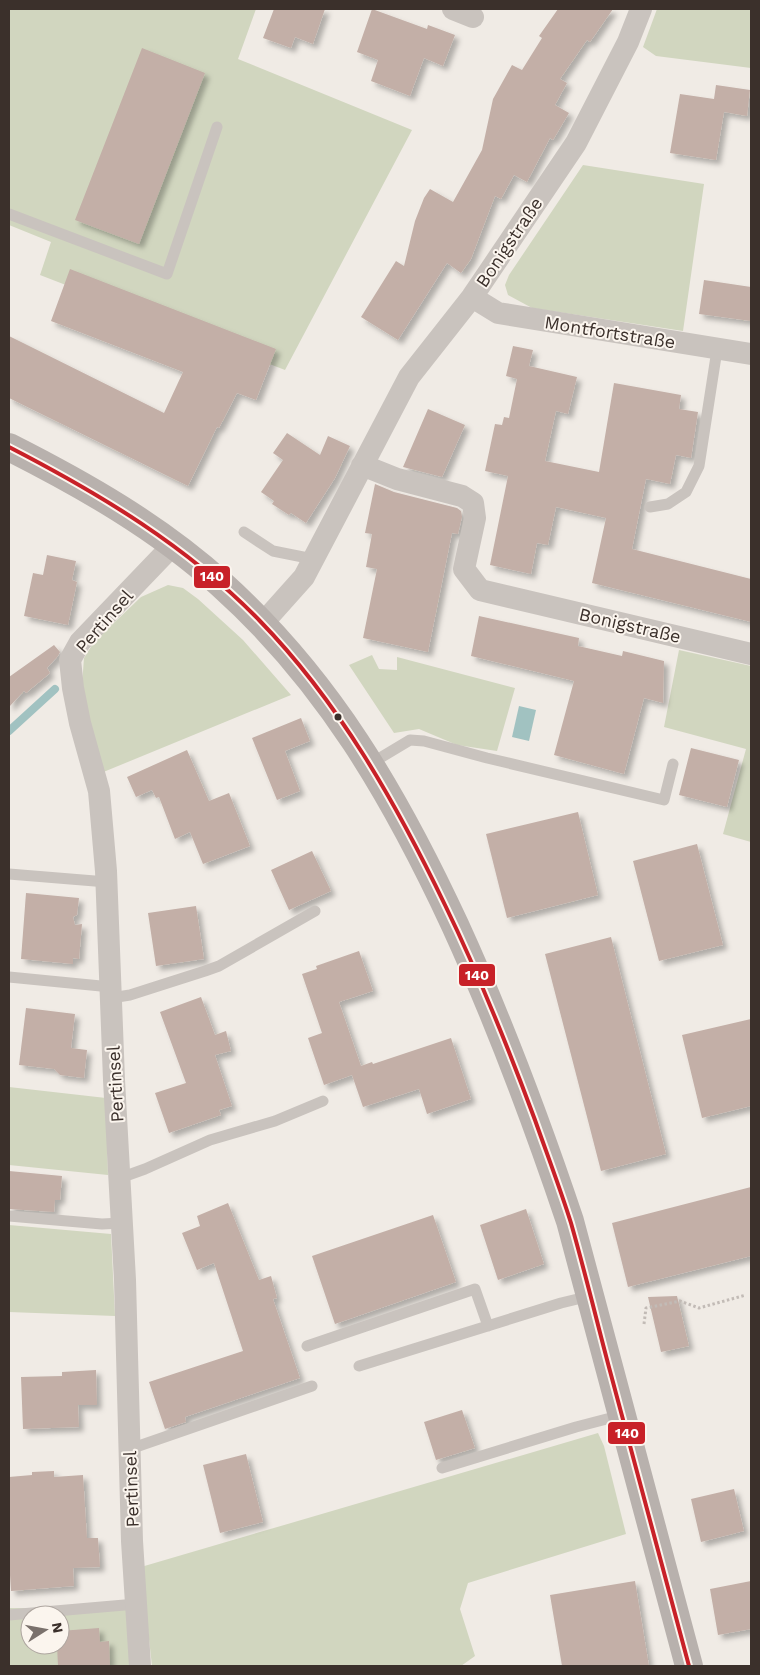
<svg xmlns="http://www.w3.org/2000/svg" width="760" height="1675" font-family="'Work Sans',sans-serif">
  <style>
    .green { fill: #d1d6bf; fill-rule: evenodd }
    .water { fill: #a1c2c1 }
    .lines { fill: none; stroke-linecap: round; stroke-linejoin: round }
    .stream { stroke: #a1c2c1; stroke-width: 8 }
    .building { fill: #c3afa7; filter: url(#shadow) }
    .path { stroke: #c2bbb6; stroke-width: 3; stroke-dasharray: 2.5 2.5; stroke-linecap: butt }
    .lane { stroke: #c9c3be; stroke-width: 11 }
    .street { stroke: #c9c3be; stroke-width: 22 }
    .primary { stroke: #b8b1ad; stroke-width: 28 }
    .bus-1-casing { stroke: #fbf5ee; stroke-width: 8 }
    .bus-1 { stroke: #c82128; stroke-width: 4 }
    .bus-dot { fill: #3b302b; stroke: #fbf5ee; stroke-width: 2 }
    .labels { text-anchor: middle; dominant-baseline: central; stroke-width: 4; stroke-linejoin: round; paint-order: stroke }
    .street-label { font-size: 18px; fill: #3b302b; stroke: #fbf5ee }
    .line-badge { stroke: #fbf5ee; stroke-width: 2 }
    .badge-label { font-size: 14px; text-anchor: middle; font-weight: bold; fill: #fff }
  </style>
  <defs>
    <filter id="shadow"><feDropShadow dx="4.5" dy="4.5" stdDeviation="2.5" flood-color="#0004"/></filter>
  </defs>
  <rect width="100%" height="100%" fill="#f0ebe5"/>
  <path class="green" d="M9,9H256L238,59L412,130L285,370L40,275L51,242L9,225Z
    M657,9H751V68L656,56L643,47Z
    M583,165L704,184L683,331L532,308L508,295L505,285L509,275Z
    M168,585L183,588L198,599L243,640L291,695L101,773L82,685L84,658L94,642L141,597Z
    M679,650L751,666V842L723,834L746,749L664,727Z
    M372,655L379,669L397,670V657L515,688L497,751L457,745L419,729L394,733L349,665Z
    M9,1087L106,1098L108,1175L9,1165Z
    M9,1225L111,1234L115,1316L9,1312Z
    M598,1433L604,1446L626,1534L468,1583L460,1609L475,1656L461,1666H152L141,1567Z
    M9,1608L126,1609L130,1666H9ZM30,1615H60V1645H30Z"/>
  <path class="water" d="M519,706L536,710L529,741L512,737Z"/>
  <g class="lines">
    <path class="stream" d="M9,731L55,689"/>
  </g>
  <path class="building" d="M274,9H325L313,44L295,37L291,48L263,38Z
    M372,9L427,29L428,25L455,35L443,66L424,58L410,96L371,81L378,60L357,52Z
    M558,9H613L590,42L587,40L560,79L567,83L555,105L569,113L553,140L550,138L527,182L514,175L501,199L495,196L471,259L461,273L447,263L398,340L361,317L396,261L404,266L415,221L424,198L430,189L453,202L482,150L493,99L512,65L522,70L542,38L539,36Z
    M142,48L205,73L139,244L75,220Z
    M716,85L750,90L747,116L724,112L716,160L670,153L680,94L714,99Z
    M70,269L276,349L256,400L237,393L219,428L217,427L188,486L9,398V336L164,413L183,372L51,321Z
    M704,280L751,287V321L699,314Z
    M513,346L533,350L529,366L577,377L568,414L556,411L545,461L599,472L614,383L681,395L679,409L698,412L691,458L676,455L670,484L646,479L632,549L751,579V622L592,583L606,518L556,507L548,545L537,543L531,574L490,565L508,476L485,471L495,424L502,425L504,417L509,418L517,379L506,376Z
    M428,409L465,425L442,477L403,467Z
    M287,433L320,455L328,436L350,446L335,478L306,523L291,513L289,515L272,504L274,501L261,492L283,460L273,453Z
    M375,484L394,492L457,508L461,511L462,517L458,534L452,533L428,652L363,638L377,569L366,567L372,534L365,533Z
    M47,555L76,561L72,580L77,582L68,625L24,616L33,573L43,575Z
    M479,616L579,638L578,646L622,656L623,651L664,661L663,703L644,698L624,774L554,755L574,681L471,656Z
    M54,645L60,652L58,656L47,668L50,673L26,693L24,691L9,707V677Z
    M301,718L310,741L285,751L300,791L277,800L252,738Z
    M691,748L739,760L727,807L679,795Z
    M187,750L209,801L229,793L250,846L203,864L190,832L175,839L159,797L156,798L152,790L136,797L127,777Z
    M578,812L598,895L507,918L486,834Z
    M697,844L723,945L659,961L633,861Z
    M312,851L331,891L289,910L271,870Z
    M26,893L79,898L77,915L73,917L75,925L82,924L79,959L73,958V964L21,959Z
    M196,906L204,959L156,966L148,913Z
    M611,937L666,1154L601,1171L545,954Z
    M359,951L373,991L339,1002L361,1066L372,1062L373,1064L451,1038L471,1099L427,1114L419,1089L363,1107L352,1075L324,1085L308,1038L322,1033L302,974L317,969L316,966Z
    M201,997L215,1035L226,1031L231,1051L215,1055L232,1106L219,1110L221,1115L169,1133L155,1093L186,1083L160,1012Z
    M26,1008L75,1014L71,1048L87,1050L84,1078L60,1075L54,1069L19,1065Z
    M751,1019V1106L702,1118L682,1035Z
    M9,1171L62,1176L60,1200H55L54,1212L9,1209Z
    M751,1187V1256L628,1287L612,1223Z
    M228,1203L259,1280L271,1276L277,1298L273,1299L300,1378L185,1417L186,1422L165,1429L149,1382L243,1351L214,1263L197,1270L182,1233L200,1226L197,1216Z
    M526,1209L544,1264L498,1280L480,1225Z
    M433,1215L456,1282L335,1324L312,1256Z
    M677,1296L689,1346L661,1352L648,1297Z
    M96,1370L97,1405H78L79,1427L23,1429L21,1377L62,1376V1372Z
    M462,1410L475,1448L436,1460L424,1422Z
    M246,1454L263,1522L220,1533L203,1465Z
    M54,1471V1477L83,1475L87,1538H98L100,1567L73,1568L74,1586L11,1591L9,1559V1477L32,1475V1472Z
    M734,1489L744,1531L701,1542L691,1499Z
    M635,1581L649,1666H562L550,1595Z
    M751,1581V1629L718,1635L710,1589Z
    M99,1628L100,1642L109,1641L110,1666H58L57,1645H60V1631Z"/>
  <g class="lines">
    <path class="path" d="M644,1324L646,1308L680,1301L699,1308L746,1295"/>
    <path class="lane" d="M9,214L167,274L217,127
      M650,507L668,504L686,492L699,466L717,350
      M244,532L273,551L313,559
      M370,764L410,740L424,741L487,758L664,800L673,764
      M9,874L107,882
      M9,977L111,987
      M111,998L130,995L205,971L219,966L315,911
      M120,1178L145,1169L210,1140L275,1121L323,1101
      M9,1216L102,1224L122,1223
      M307,1346L475,1289L488,1326
      M359,1366L561,1303L590,1296
      M130,1449L312,1386
      M442,1468L576,1427L622,1415
      M9,1615L136,1604"/>
    <path class="street" d="M453,9L473,17
      M472,297L498,313L751,354
      M362,465L397,479L462,496L473,503L475,518L464,569L480,590L751,654
      M262,624L304,577L409,377L472,297L576,143L628,42L641,9
      M140,1666L132,1541L125,1280L114,1080L106,871L99,791L80,723L73,688L70,660L80,642L173,545"/>
    <path class="primary" d="M9,447C84,485 158,527 221,584C328,680 395,796 455,925C499,1021 536,1120 570,1221L689,1666"/>
    <defs>
      <path id="bus-1" d="M9,447C100,494 187,546 259,620C339,702 396,803 445,905C479,975 508,1047 535,1120C547,1154 560,1188 571,1223C585,1272 597,1322 610,1371C636,1469 663,1568 689,1666"/>
    </defs>
    <use href="#bus-1" class="bus-1-casing"/>
    <use href="#bus-1" class="bus-1"/>
  </g>
  <circle class="bus-dot" cx="338" cy="717" r="4.5"/>
  <g class="labels">
    <g class="street-label">
      <text transform="translate(509 242) rotate(-56)">Bonigstraße</text>
      <text transform="translate(610 332) rotate(9)">Montfortstraße</text>
      <text transform="translate(104 621) rotate(-49)">Pertinsel</text>
      <text transform="translate(630 625) rotate(13)">Bonigstraße</text>
      <text transform="translate(115 1084) rotate(-93)">Pertinsel</text>
      <text transform="translate(131 1489) rotate(-92)">Pertinsel</text>
    </g>
  </g>
  <g class="line-badge">
    <rect x="193" y="565" width="38" height="24" rx="5" fill="#c82128"/>
    <rect x="458" y="963" width="38" height="24" rx="5" fill="#c82128"/>
    <rect x="607" y="1421" width="39" height="24" rx="5" fill="#c82128"/>
  </g>
  <g class="badge-label">
    <text x="212" y="581">140</text>
    <text x="477" y="980">140</text>
    <text x="627" y="1438">140</text>
  </g>
  <rect width="760" height="1675" fill="none" stroke="#3b302b" stroke-width="20"/>
  <g transform="translate(45 1630) rotate(79)"><circle r="24" fill="#fbf5ee" stroke="#aea6a0"/>
  <path d="M0-4L9 19L0 12L-9 19Z" fill="#7a716c"/>
  <text y="-8" font-size="14" font-weight="bold" text-anchor="middle" fill="#3b302b">N</text>
  </g>
</svg>
